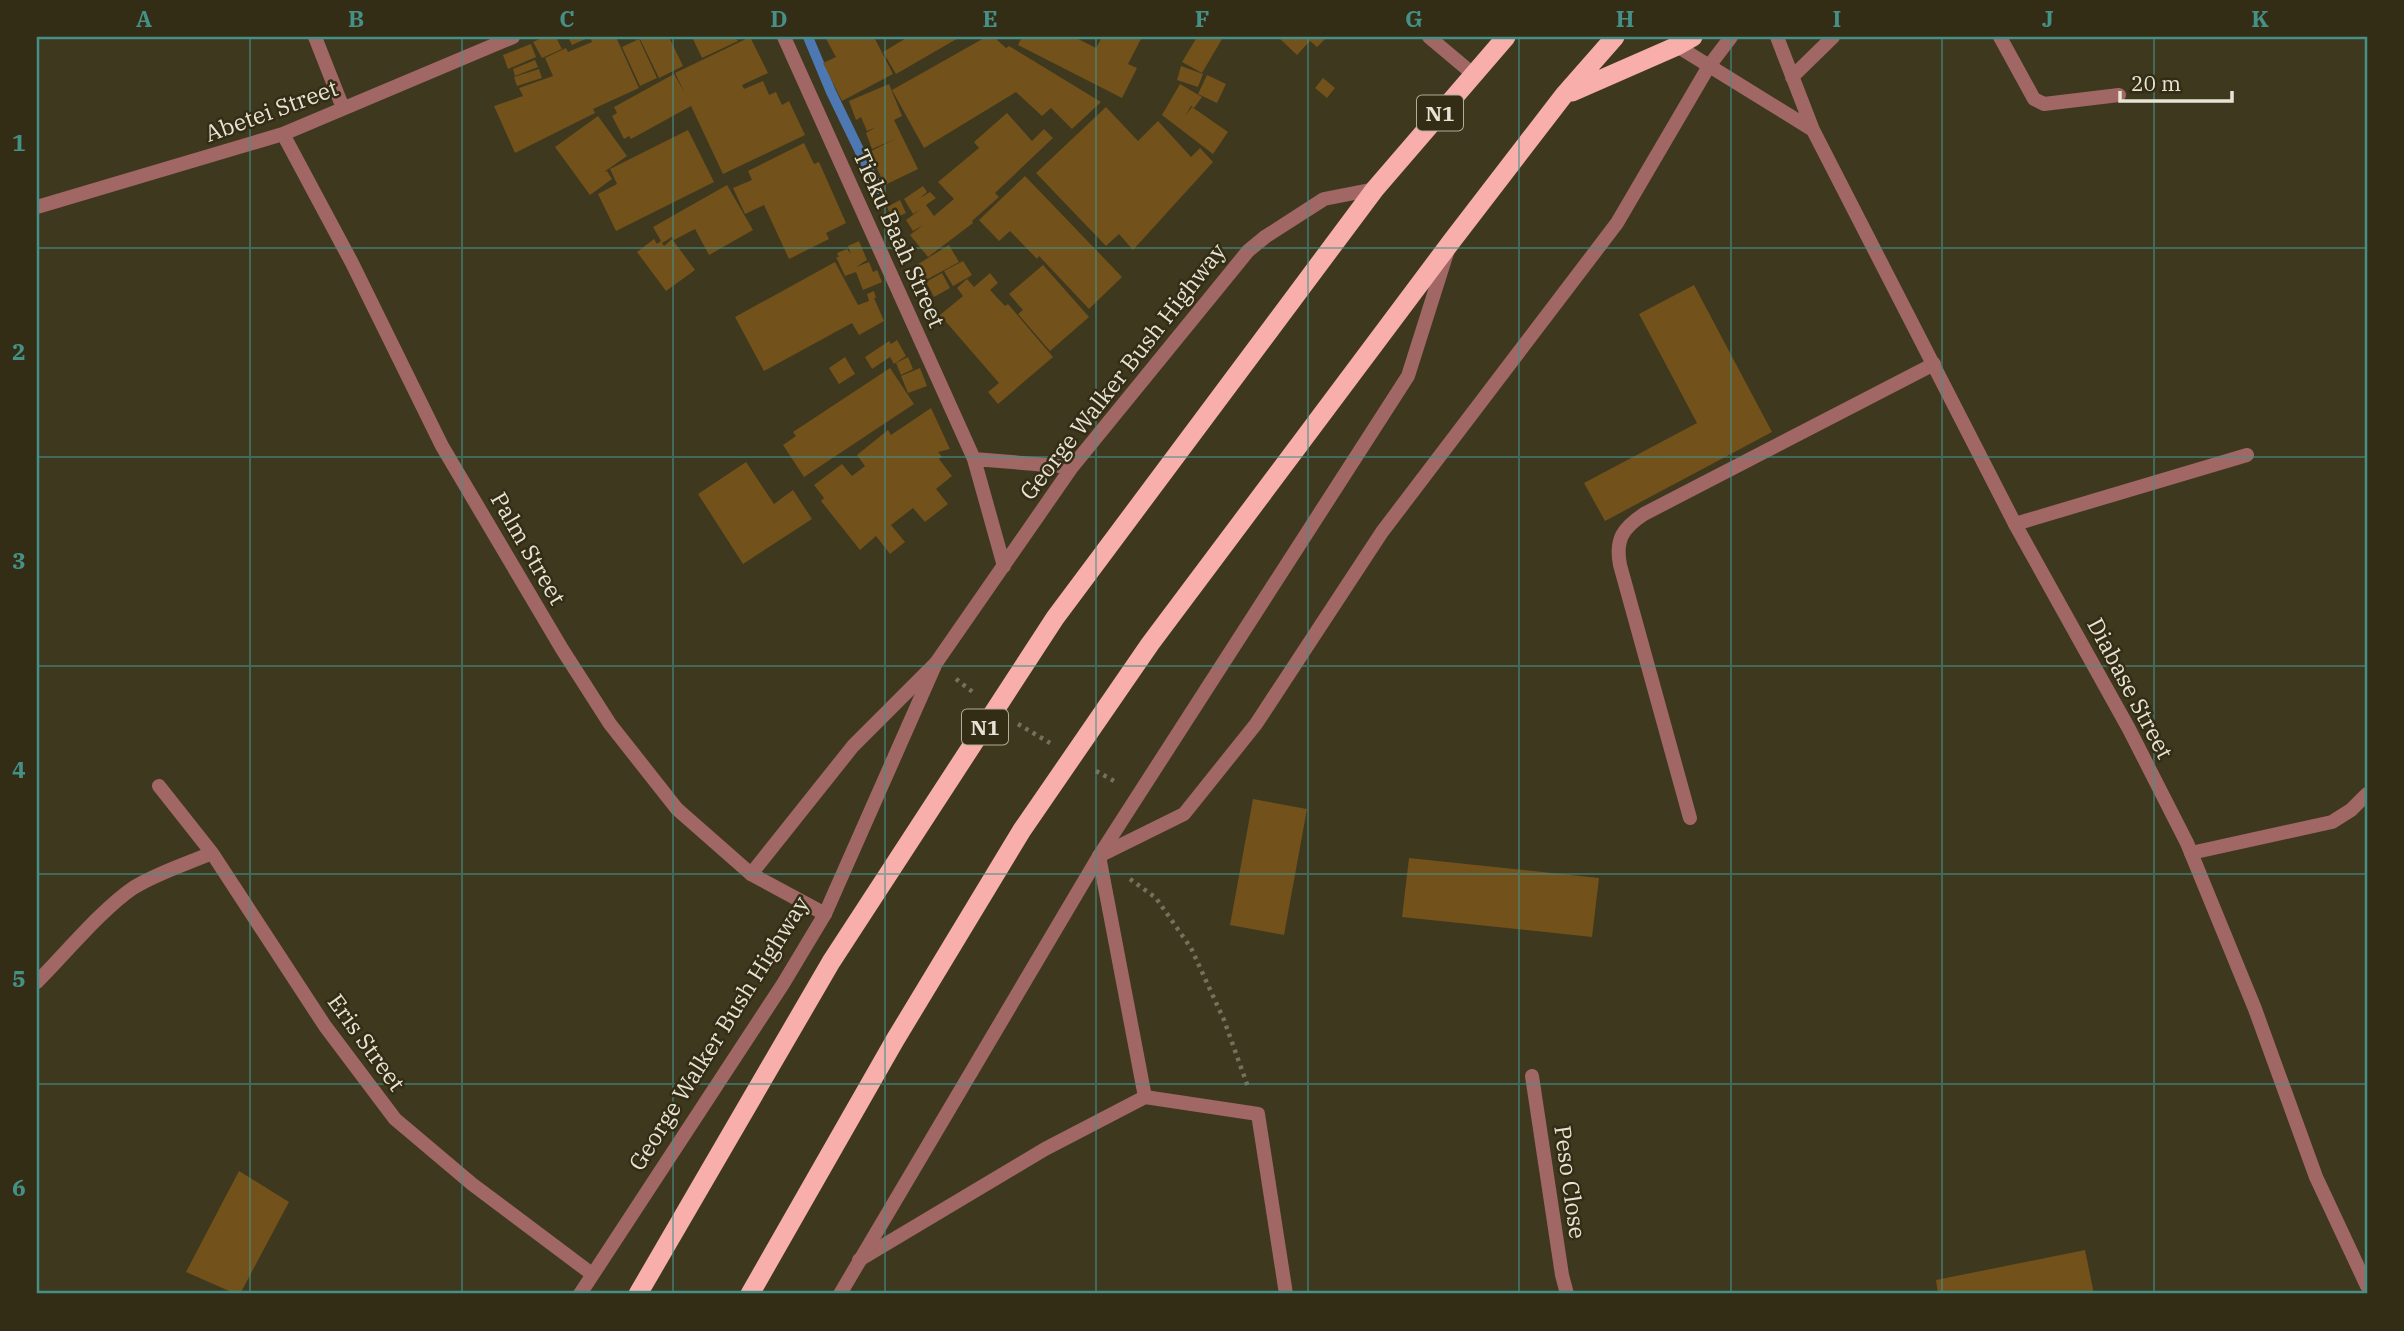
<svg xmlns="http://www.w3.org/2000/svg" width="2404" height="1331" font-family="'IBM Plex Serif',serif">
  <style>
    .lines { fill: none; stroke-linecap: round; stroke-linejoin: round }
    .stream { stroke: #4d78b2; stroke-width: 10 }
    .building { fill: #72511b }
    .path { stroke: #76715b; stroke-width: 4.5; stroke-dasharray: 3.5 5; stroke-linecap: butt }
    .service { stroke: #a06765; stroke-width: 14 }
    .minor { stroke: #a06765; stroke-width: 14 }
    .tertiary { stroke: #a06765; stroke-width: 14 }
    .trunk { stroke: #f8afab; stroke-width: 19 }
    .grid { fill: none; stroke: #459188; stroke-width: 2; stroke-opacity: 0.55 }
    .labels { text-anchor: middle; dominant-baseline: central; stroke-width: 5; stroke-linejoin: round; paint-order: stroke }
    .shield { fill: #342d15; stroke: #b1ac9b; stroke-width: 2 }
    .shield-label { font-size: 21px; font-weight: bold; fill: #e7e3d5 }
    .street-label { font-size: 23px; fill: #e7e3d5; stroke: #342d15 }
    .neatline { fill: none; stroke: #459188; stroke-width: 2.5 }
    .grid-label { font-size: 23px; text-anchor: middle; font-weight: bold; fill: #459188 }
  </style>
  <rect width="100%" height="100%" fill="#3e381f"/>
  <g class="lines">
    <path class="stream" d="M808,37L831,92L878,189"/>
  </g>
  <path class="building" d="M544,37H556L562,49L542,58L533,42Z
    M568,37H590L572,45Z
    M590,37H616L639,88L593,109L595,113L515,153L494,106L523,96L519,88L553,76L545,58L566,48L568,52L592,42Z
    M639,37H669L683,66L659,78Z
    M692,37H742L736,39L738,41L702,58Z
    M750,37L768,73L742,85L744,89L763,81L769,95L776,92L782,105L789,101L805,135L723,174L691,106L631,139L629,136L624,139L612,116L617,113L614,107L674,74L685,93L675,73Z
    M825,37H874L893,74L842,101L823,63L836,57Z
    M908,37H960L896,74L883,52Z
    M986,37L991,39L995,38L1006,48L1009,46L1101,102L1072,129L1051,108L1042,116L1016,92L924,148L892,90Z
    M1022,37H1074L1096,48L1102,37H1142L1128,64L1137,68L1122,98L1018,45Z
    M1197,37H1218L1222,39L1202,73L1182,62Z
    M1280,37H1327L1317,47L1310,41L1297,55L1279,38Z
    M639,39L657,78L640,86L622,47Z
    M531,44L536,57L508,69L503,55Z
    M535,60L538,67L515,76L513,69Z
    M1181,66L1203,74L1198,87L1177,80Z
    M539,69L542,78L517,86L514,77Z
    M1207,75L1226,84L1217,103L1198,94Z
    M1323,78L1335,88L1327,98L1315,88Z
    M889,84L902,116L894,120L918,169L885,185L869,152L895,139L872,149L866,133L876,127L867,131L861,117L856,120L849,101Z
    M1180,84L1202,97L1194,108L1191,106L1185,116L1192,107L1228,132L1213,154L1162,115Z
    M1106,107L1138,141L1158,121L1191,157L1200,148L1213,162L1133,250L1119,234L1106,246L1036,173Z
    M1007,113L1032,141L1044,129L1053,138L995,193L999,197L972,221L973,223L928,257L910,235L923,225L913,231L906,220L921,209L913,214L904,199L923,186L927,192L920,198L930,192L936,198L926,205L934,216L954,199L938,182L979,148L974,142Z
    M598,116L627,156L604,172L607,171L612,179L590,195L555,147Z
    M688,130L714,182L616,231L598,194L617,184L610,169Z
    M804,143L814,164L819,162L846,223L826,233L829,239L789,259L764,205L745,214L733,188L752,180L748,171Z
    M1025,176L1122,277L1089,309L1039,256L1037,259L1010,231L999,241L979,220Z
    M727,185L753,230L709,255L695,229L674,240L672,237L662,243L664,246L672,239L695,270L666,291L637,252L654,239L657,244L661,241L653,227Z
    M900,200L906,213L893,219L887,207Z
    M859,241L867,260L856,267L869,262L873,272L877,270L882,282L863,290L856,272L845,276L836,257H839L837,253L847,249L851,254L848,246Z
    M949,245L959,262L924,281L915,266Z
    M963,261L972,275L953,286L944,271Z
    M835,262L858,305L869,301L867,294L874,291L876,298H874L884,321L859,335L852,323L764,371L735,317Z
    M1043,265L1089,317L1050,351L1018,314L1023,310L1009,294Z
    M942,273L950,288L934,297L926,282Z
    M990,273L998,283L990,290L1005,306L1008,304L1053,357L998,404L988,392L999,383L940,315L963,296L957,288L967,279L974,287Z
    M1694,285L1772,432L1605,521L1584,483L1697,423L1639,314Z
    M897,340L906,356L894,364L890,357L872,369L865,357L889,341L891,344Z
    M845,357L855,374L839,384L829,368Z
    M908,357L913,369L901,375L896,363Z
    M890,368L914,404L804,477L783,445L796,436L793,432Z
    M920,368L927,386L908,393L901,376Z
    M931,408L950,449L938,452L942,457L939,459L952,476L936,489L948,504L925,522L913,508L891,525L905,542L890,554L876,536L860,550L821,501L824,498L814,485L842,464L852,476L865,466L857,455L888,430L891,435Z
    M746,462L774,504L793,490L812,519L743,564L698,494Z
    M1253,799L1307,809L1284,935L1230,925Z
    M1409,858L1599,878L1592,937L1402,917Z
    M239,1171L289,1202L240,1294H236L186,1272Z
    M2085,1250L2094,1294H1938L1936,1280Z"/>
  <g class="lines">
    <path class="path" d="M956,679L974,693
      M1018,724L1050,743
      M1096,771L1116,782
      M1130,879L1156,898L1191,948L1224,1020L1248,1087"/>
    <path class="service" d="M1429,37L1473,74
      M2000,37L2034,99L2044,104L2119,95
      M2015,524L2247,455
      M1690,818L1620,565C1615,539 1623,528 1644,514L1934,364
      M2191,853L2332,822L2351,810L2367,794
      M751,874L853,746L935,664
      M1145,1097L1099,856L1184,814L1256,724L1382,532L1617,223L1709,66L1731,37
      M859,1260L1045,1149L1145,1097L1258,1114L1286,1294"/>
    <path class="minor" d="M315,37L343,108
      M1777,37L1813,130L2015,524L2129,729L2187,843L2255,1009L2316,1177L2367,1286
      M1677,46L1813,130
      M1792,77L1833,37
      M283,134L352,263L442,446L562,649L610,724L677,809L751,874L825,914
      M37,207L283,134L513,37
      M159,786L212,853L325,1026L395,1119L472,1184L592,1274
      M37,982C65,954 101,910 133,888C157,873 186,864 212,853
      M1532,1076L1562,1275L1567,1294"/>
    <path class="tertiary" d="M784,37L974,459L1004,566
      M974,459L1072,467
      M580,1294L783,984L825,914L936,663L1072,467L1248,251L1265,237L1324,199L1375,189
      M840,1294L1099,856L1408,376L1447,253"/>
    <path class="trunk" d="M1572,92L1677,46L1693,37
      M638,1294L831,962L1055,618L1375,189L1506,37
      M750,1294L895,1040L1022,830L1150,644L1451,242L1564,95L1615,37"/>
  </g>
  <path class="grid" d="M250,37V1294M462,37V1294M673,37V1294M885,37V1294M1096,37V1294M1308,37V1294M1519,37V1294M1731,37V1294M1942,37V1294M2154,37V1294M37,248H2367M37,457H2367M37,666H2367M37,874H2367M37,1084H2367"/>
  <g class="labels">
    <g class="shield">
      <rect x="1417" y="95.5" width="46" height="35" rx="5"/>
      <rect x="962" y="709.5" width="46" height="35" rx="5"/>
    </g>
    <g class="shield-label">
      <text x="1440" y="113">N1</text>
      <text x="985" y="727">N1</text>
    </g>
    <g class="street-label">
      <text transform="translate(271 110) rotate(-20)">Abetei Street</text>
      <text transform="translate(900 238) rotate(66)">Tieku Baah Street</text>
      <text transform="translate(1122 371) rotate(-52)">George Walker Bush Highway</text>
      <text transform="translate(529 548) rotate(60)">Palm Street</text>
      <text transform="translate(2131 688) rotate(62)">Diabase Street</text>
      <text transform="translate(718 1033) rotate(-58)">George Walker Bush Highway</text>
      <text transform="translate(367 1042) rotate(54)">Eris Street</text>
      <text transform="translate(1571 1182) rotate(82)">Peso Close</text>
    </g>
  </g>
  <rect width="2404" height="1331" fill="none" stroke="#342d15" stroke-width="77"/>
  <path d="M2120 91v10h112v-10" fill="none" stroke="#e7e3d5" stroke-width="3.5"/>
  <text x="2131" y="91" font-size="21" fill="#e7e3d5" stroke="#342d15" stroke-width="5" paint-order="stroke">20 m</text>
  <rect x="38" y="38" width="2328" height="1254" class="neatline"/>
  <g class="grid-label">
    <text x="144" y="27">A</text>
    <text x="356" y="27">B</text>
    <text x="567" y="27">C</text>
    <text x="779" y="27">D</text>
    <text x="990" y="27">E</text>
    <text x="1202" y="27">F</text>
    <text x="1414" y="27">G</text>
    <text x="1625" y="27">H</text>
    <text x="1837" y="27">I</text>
    <text x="2048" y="27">J</text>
    <text x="2260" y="27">K</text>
    <text x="19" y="151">1</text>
    <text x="19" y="360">2</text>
    <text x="19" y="569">3</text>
    <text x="19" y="778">4</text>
    <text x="19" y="987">5</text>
    <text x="19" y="1196">6</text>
  </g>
</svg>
